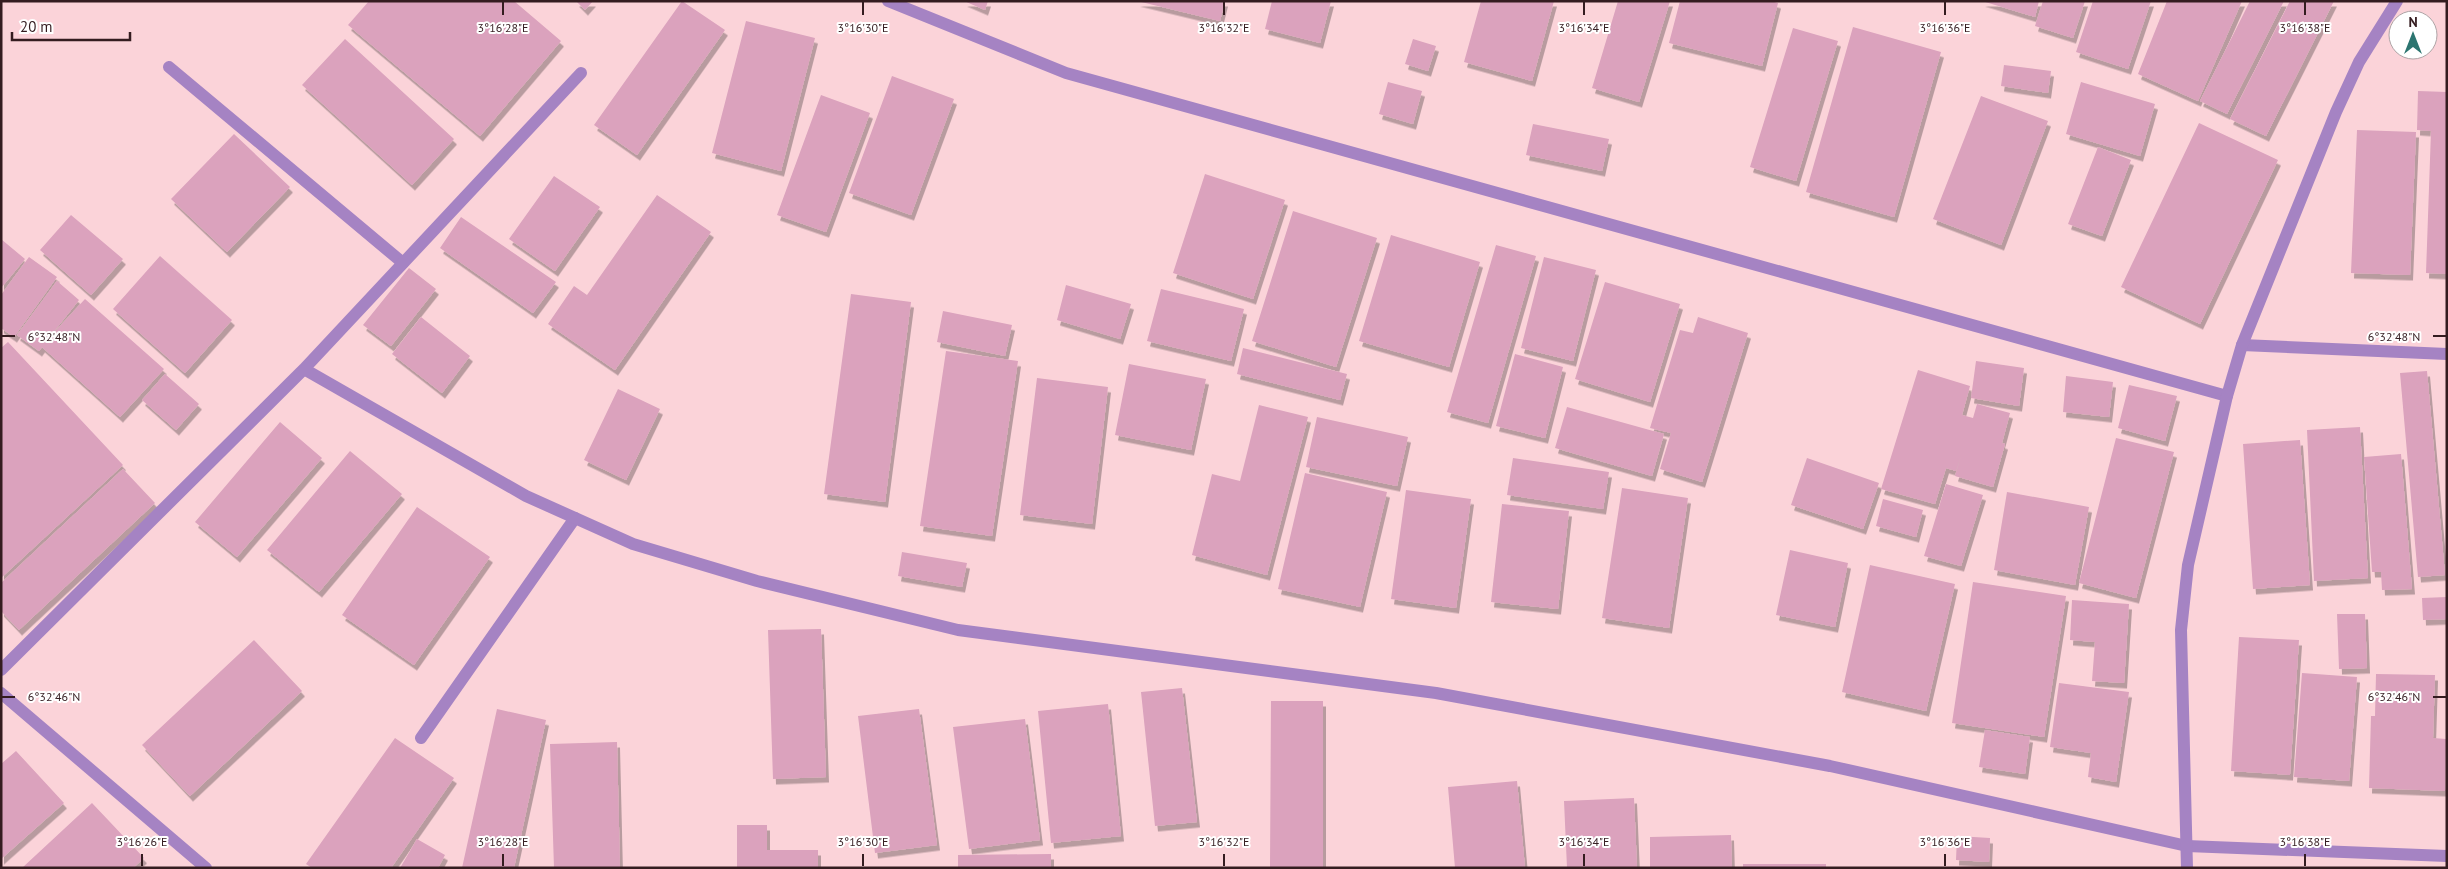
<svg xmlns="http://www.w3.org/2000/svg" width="2448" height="869" font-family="'PT Sans',sans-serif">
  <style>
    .building { fill: #dba2bd; filter: url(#shadow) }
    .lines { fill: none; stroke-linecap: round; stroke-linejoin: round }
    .service { stroke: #a583c3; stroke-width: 12 }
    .minor { stroke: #a583c3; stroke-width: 12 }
    .tertiary { stroke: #a583c3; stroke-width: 12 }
    .ticks { fill: none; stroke: #341c20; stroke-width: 2 }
    .ticks-label { font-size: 12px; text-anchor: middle; fill: #341c20; stroke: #fff; stroke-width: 4; stroke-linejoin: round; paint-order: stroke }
  </style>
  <defs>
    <filter id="shadow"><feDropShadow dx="3" dy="5.5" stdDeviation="0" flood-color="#0004"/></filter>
  </defs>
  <rect width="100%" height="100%" fill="#fbd3d9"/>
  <path class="building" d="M369,1H514L561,41L480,136L348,25Z
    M576,1H593L585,10Z
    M682,1L725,30L637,155L594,125Z
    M964,1H988L985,10Z
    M1137,1H1225L1220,21Z
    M1272,1H1331L1320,43L1265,29Z
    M1481,1H1554L1532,81L1464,62Z
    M1618,1H1670L1639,102L1592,88Z
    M1680,1H1771L1778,3L1762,66L1669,43Z
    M1982,1H2039L2035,17Z
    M2043,1H2085L2073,38L2035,26Z
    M2093,1H2151L2128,69L2076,52Z
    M2167,1H2242L2198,101L2138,74Z
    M2250,1H2284L2227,114L2200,101Z
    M2290,1H2334L2266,136L2230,119Z
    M746,21L815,38L781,171L712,153Z
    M1853,27L1941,52L1894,217L1806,192Z
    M1793,28L1838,41L1796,181L1750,167Z
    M345,39L454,139L412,185L302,85Z
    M1413,39L1436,46L1428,71L1405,64Z
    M2004,65L2051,71L2048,93L2001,86Z
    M892,76L954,99L911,215L849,193Z
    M1388,82L1422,91L1413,124L1379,114Z
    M2081,82L2155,104L2140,156L2066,134Z
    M2418,91L2447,92V274L2426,273L2431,131L2417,130Z
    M821,95L870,113L826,232L777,215Z
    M1981,96L2048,121L2001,245L1933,219Z
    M2199,123L2278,160L2200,324L2121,287Z
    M1533,124L1609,139L1602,171L1526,155Z
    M2357,130L2416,132L2410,275L2351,273Z
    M234,134L290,187L227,252L171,199Z
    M2098,147L2131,160L2102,236L2068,224Z
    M1205,174L1285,200L1253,299L1173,273Z
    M554,176L600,207L555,271L509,239Z
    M657,195L711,232L615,370L548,324L574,286L587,295Z
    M1293,211L1377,238L1336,367L1252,341Z
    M71,215L123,259L91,295L40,250Z
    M461,217L556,282L533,313L440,248Z
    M1391,235L1480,262L1449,367L1359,341Z
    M1,239L25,259L1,288Z
    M1496,245L1536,256L1488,423L1447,412Z
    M160,256L232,320L185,373L113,309Z
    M29,257L57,277L14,337L1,328V295Z
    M1544,257L1596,270L1573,361L1521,348Z
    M409,268L436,289L391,346L363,325Z
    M57,281L79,300L48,339L85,299L164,369L120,417L42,347L39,351L17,335Z
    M1605,282L1680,304L1650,402L1575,379Z
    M1066,285L1131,304L1120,339L1057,320Z
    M1161,289L1244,309L1231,361L1147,341Z
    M851,294L911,302L885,502L824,494Z
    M943,311L1012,325L1005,356L937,342Z
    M421,317L470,356L442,393L392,354Z
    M1698,317L1748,333L1702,482L1660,469L1671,433L1650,428L1680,330L1693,333Z
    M8,342L123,465L1,578V348Z
    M1243,348L1347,374L1340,400L1237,374Z
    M946,351L1018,361L992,536L920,526Z
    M1515,354L1563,367L1545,438L1496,426Z
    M1976,361L2024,368L2019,406L1971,398Z
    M1129,364L1206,379L1191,450L1115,435Z
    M1918,370L1970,386L1962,415L1973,418L1977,404L2010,413L2002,443L2005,444L1993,487L1955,476L1961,456L1956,471L1946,468L1935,504L1881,489Z
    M2427,371L2445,575L2418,577L2400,373Z
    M165,374L199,404L176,430L142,400Z
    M2066,376L2113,382L2109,417L2063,412Z
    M1037,378L1108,387L1092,524L1020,515Z
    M2129,385L2177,396L2165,441L2118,428Z
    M618,389L660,409L626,480L584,460Z
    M1259,405L1308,417L1267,575L1192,555L1212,474L1240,481Z
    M1567,407L1664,434L1652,476L1555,448Z
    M1317,417L1408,437L1397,486L1306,467Z
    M280,422L322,458L237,557L195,522Z
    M2360,427L2368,578L2314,581L2307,430Z
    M2116,438L2174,452L2136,598L2079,583Z
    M2300,440L2310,585L2253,589L2243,444Z
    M350,451L402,494L319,592L267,550Z
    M2401,454L2412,589L2382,590L2381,572H2372L2364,457Z
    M1513,458L1609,472L1603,509L1507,495Z
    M1807,458L1879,483L1863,529L1791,505Z
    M123,469L155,503L19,630L1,611V583Z
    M1305,473L1387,492L1360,607L1278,589Z
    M1946,484L1983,495L1961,566L1924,556Z
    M1622,488L1688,498L1669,628L1602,618Z
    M1406,490L1471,499L1456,608L1391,599Z
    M2007,492L2089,507L2075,585L1994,570Z
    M1883,499L1923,510L1916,537L1876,526Z
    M1502,504L1569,511L1558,609L1491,602Z
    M417,507L490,557L414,665L342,615Z
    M1790,550L1848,563L1835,627L1776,615Z
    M902,552L967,563L962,587L898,576Z
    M1870,565L1955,584L1926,711L1842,692Z
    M1973,582L2066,596L2044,737L1952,723Z
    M2447,597V619L2423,620L2422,598Z
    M2072,600L2129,604L2124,683L2092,681L2095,642L2070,640Z
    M2337,614H2365L2367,668L2339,669Z
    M821,629L826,777L773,779L768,630Z
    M2239,637L2299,640L2290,775L2231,771Z
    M254,640L302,691L190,796L142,745Z
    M2302,673L2357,677L2349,781L2294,777Z
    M2376,674L2435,675L2433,738L2446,739L2445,791L2369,788L2371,716H2375Z
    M2059,683L2129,692L2116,782L2088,777L2091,753L2050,747Z
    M1182,688L1197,822L1155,826L1141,692Z
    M1271,701H1323V868H1270Z
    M1108,704L1121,836L1051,843L1038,711Z
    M497,709L546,720L514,868H462Z
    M919,709L937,845L875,853L858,716Z
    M1025,719L1040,840L969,849L953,727Z
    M1985,730L2030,737L2025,774L1979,767Z
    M395,738L454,778L391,868H312L306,864Z
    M617,742L620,868H554L550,744Z
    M16,751L64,803L1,859V764Z
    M1517,781L1525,868H1455L1448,787Z
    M1634,798L1637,868H1567L1564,801Z
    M92,803L144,858L133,868H22Z
    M737,825H767V850H818V868H737Z
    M1731,835L1732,868H1650V837Z
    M1957,836L1990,838L1989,862L1956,860Z
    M417,839L445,855L438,868H400Z
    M1051,854V868H958V855Z
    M1743,864H1826V868H1743Z"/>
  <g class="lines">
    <path class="service" d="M169,67L403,263
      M421,738L575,518"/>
    <path class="minor" d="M888,1L1066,73L2227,396
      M2242,345L2447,354
      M304,369L526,496L633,544L757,581L958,630L1436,693L1830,766L2187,846L2447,856
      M1,670L304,369L581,73
      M1,693L206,868"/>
    <path class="tertiary" d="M2187,868L2181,630L2188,565L2227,396L2242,345L2336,112L2359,62L2397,1"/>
  </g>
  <path class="ticks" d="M503,2V15M863,2V15M1224,2V15M1584,2V15M1945,2V15M2305,2V15M2,336H15M2433,336H2446M2,697H15M2433,697H2446M142,854V866M503,854V866M863,854V866M1224,854V866M1584,854V866M1945,854V866M2305,854V866"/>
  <g class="ticks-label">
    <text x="503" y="32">3°16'28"E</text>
    <text x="863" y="32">3°16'30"E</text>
    <text x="1224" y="32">3°16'32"E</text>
    <text x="1584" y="32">3°16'34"E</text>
    <text x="1945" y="32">3°16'36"E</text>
    <text x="2305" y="32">3°16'38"E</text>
    <text x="54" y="341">6°32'48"N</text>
    <text x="2394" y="341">6°32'48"N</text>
    <text x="54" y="701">6°32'46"N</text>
    <text x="2394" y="701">6°32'46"N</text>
    <text x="142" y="846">3°16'26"E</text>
    <text x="503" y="846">3°16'28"E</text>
    <text x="863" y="846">3°16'30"E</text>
    <text x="1224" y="846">3°16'32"E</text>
    <text x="1584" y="846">3°16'34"E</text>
    <text x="1945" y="846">3°16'36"E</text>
    <text x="2305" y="846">3°16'38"E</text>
  </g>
  <rect width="2448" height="869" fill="none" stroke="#341c20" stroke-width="5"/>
  <g transform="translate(2413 35)"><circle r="24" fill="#ffffff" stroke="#aea4a6"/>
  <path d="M0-4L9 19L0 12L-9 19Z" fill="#2c7570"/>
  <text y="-8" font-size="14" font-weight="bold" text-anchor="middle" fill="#341c20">N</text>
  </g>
  <path d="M12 32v8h118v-8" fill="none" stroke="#341c20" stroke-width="2.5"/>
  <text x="20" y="32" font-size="15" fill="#341c20" stroke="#ffffff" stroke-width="4" paint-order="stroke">20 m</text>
</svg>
